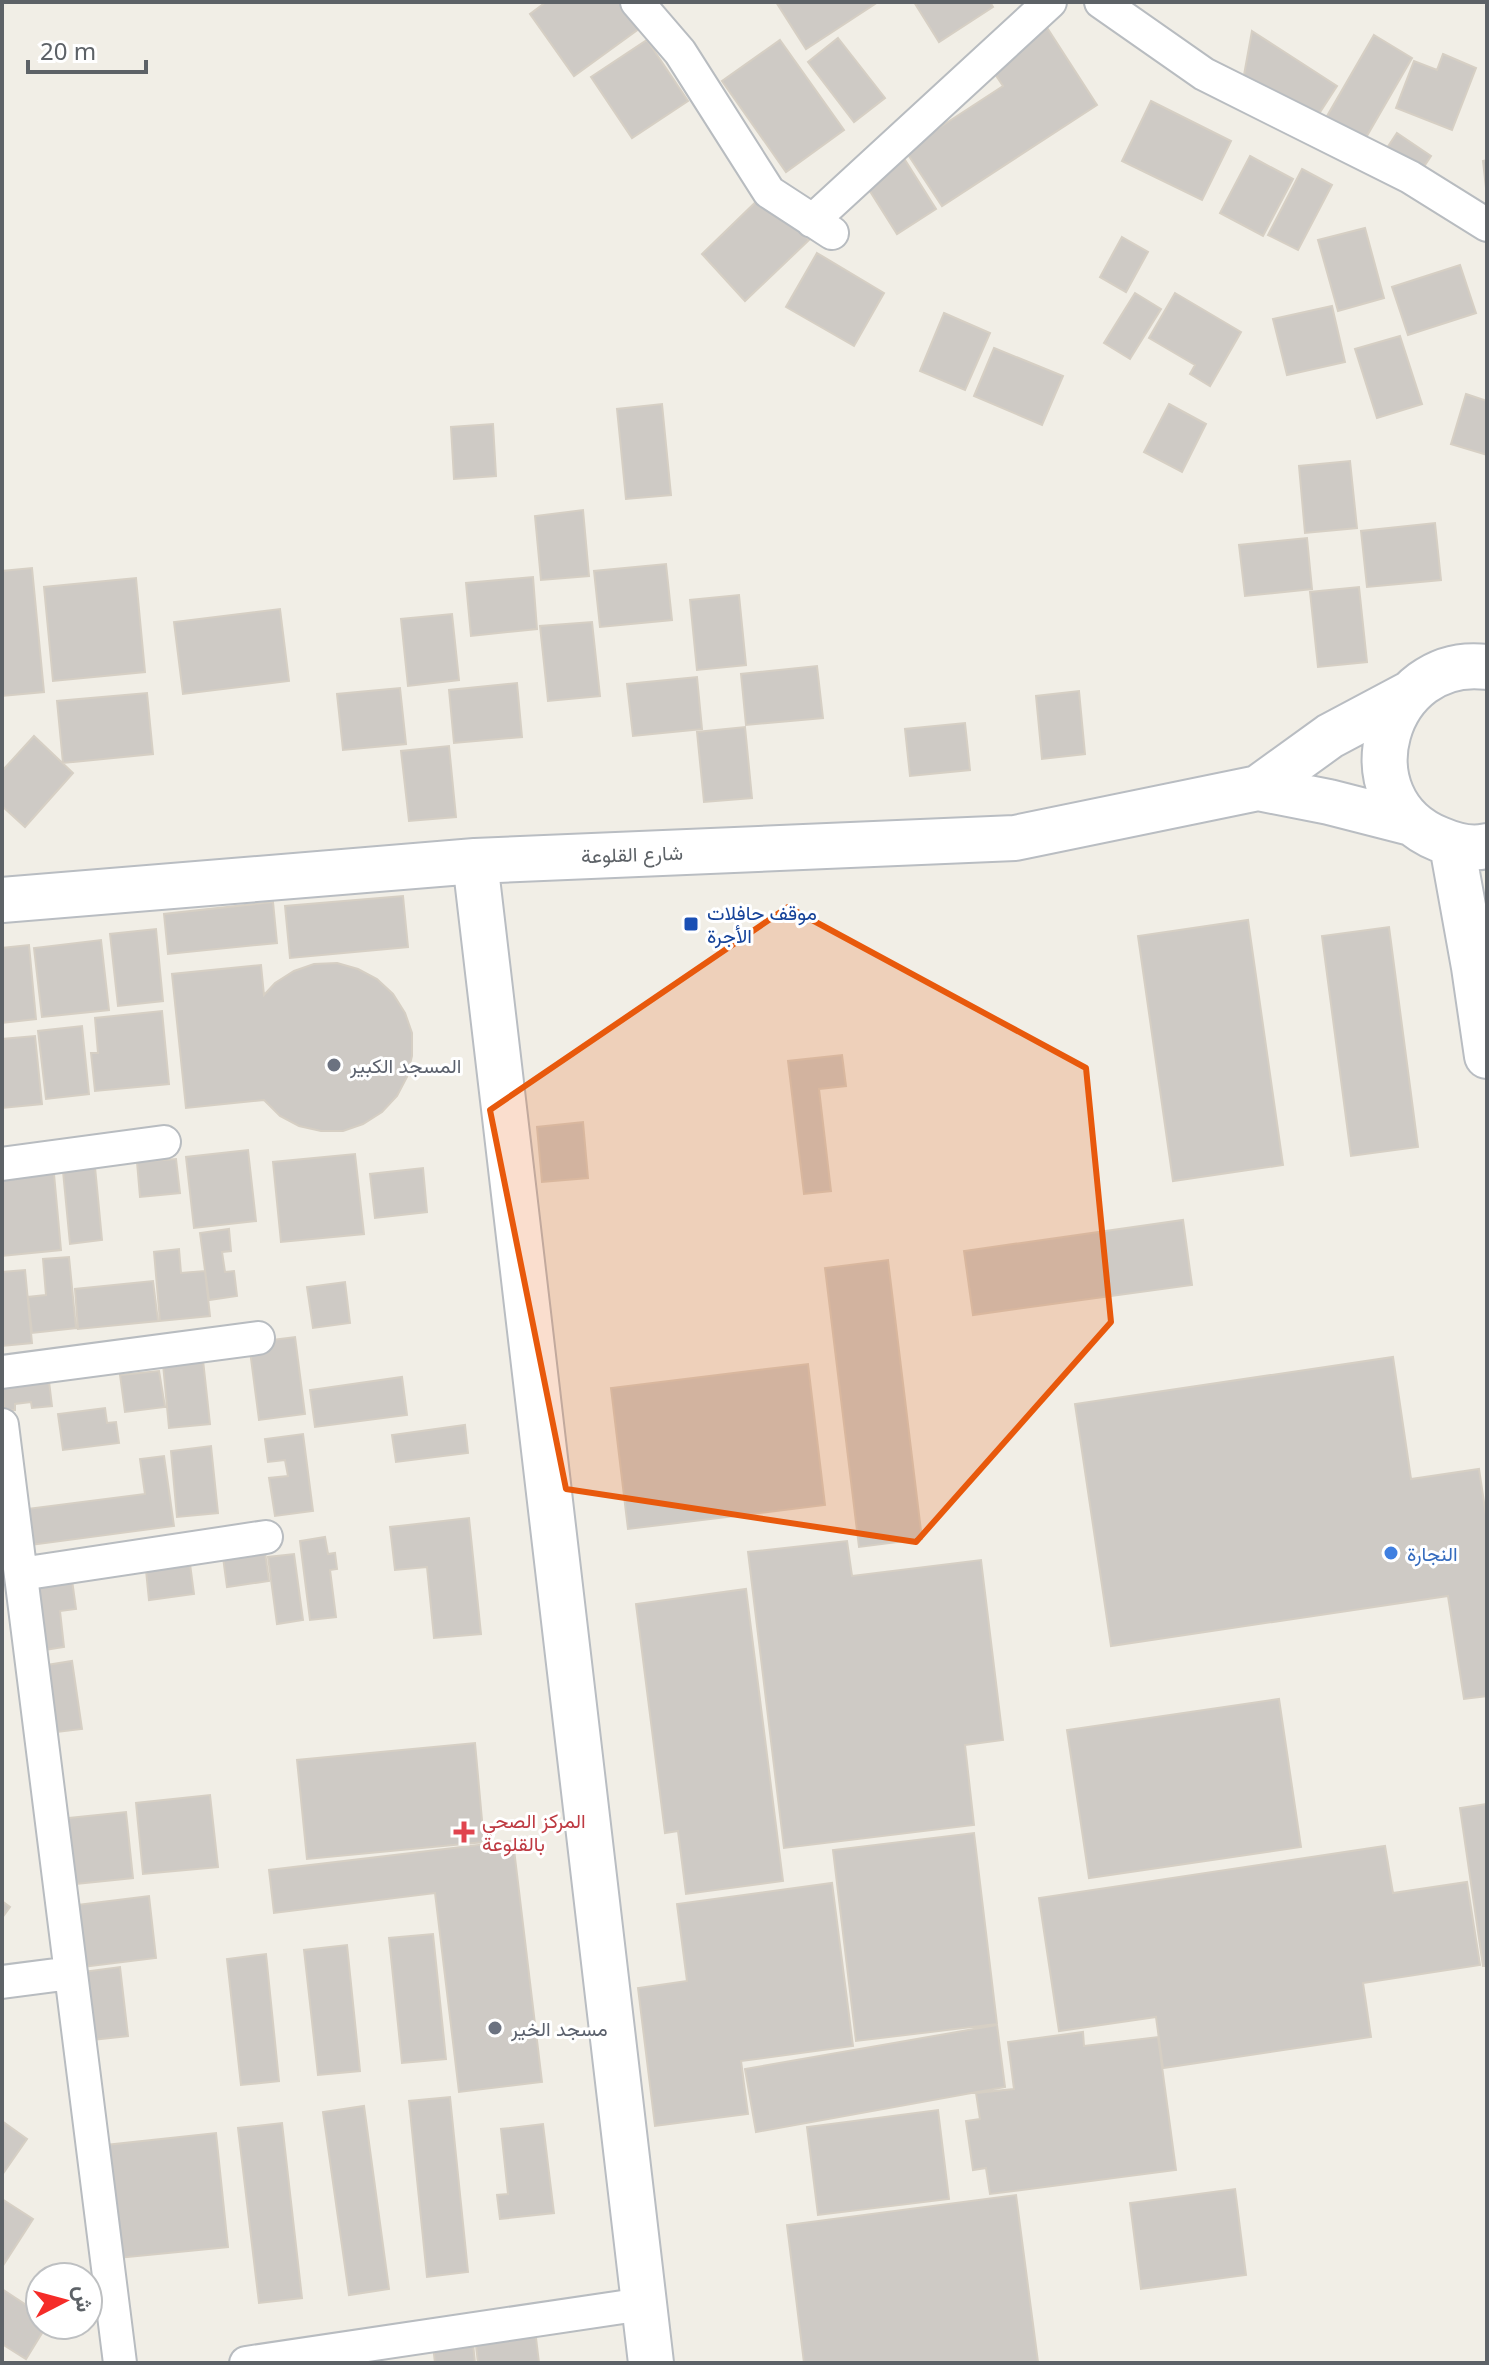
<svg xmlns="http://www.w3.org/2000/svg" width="1489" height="2365" font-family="'Noto Sans',Vazirmatn,sans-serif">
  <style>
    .building { fill: #cecac5; stroke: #d6cfc4; stroke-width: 2 }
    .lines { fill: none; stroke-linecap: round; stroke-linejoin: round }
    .street-casing { stroke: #b8bcc0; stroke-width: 36 }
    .secondary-casing { stroke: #b9bdc2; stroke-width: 48 }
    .street { stroke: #fff; stroke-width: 32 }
    .secondary { stroke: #fff; stroke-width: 44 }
    .marked { fill: #e8590c; fill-opacity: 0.2; stroke: #e8590c; stroke-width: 6; stroke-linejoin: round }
    .transit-dot { fill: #1a4fb4; stroke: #fff; stroke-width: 3 }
    .worship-dot { fill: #6b7280; stroke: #fff; stroke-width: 3 }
    .shop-dot { fill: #3f7fe0; stroke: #fff; stroke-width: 3 }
    .health-dot { fill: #e0444e; stroke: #fff; stroke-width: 3 }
    .labels { text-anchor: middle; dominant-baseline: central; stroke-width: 6; stroke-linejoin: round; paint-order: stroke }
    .street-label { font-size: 20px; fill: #5d6267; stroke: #fff }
    .transit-label { font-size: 20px; fill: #164399; stroke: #fff; text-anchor: start }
    .worship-label { font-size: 20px; fill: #5b616d; stroke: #fff; text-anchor: start }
    .shop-label { font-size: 20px; fill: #366cbe; stroke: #fff; text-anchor: start }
    .health-label { font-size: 20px; fill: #be3a42; stroke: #fff; text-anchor: start }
  </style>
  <rect width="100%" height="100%" fill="#f1eee6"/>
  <path class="building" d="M546,2H632L647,23L574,76L530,14Z
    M776,2H878L806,49Z
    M914,2H990L993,7L939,42Z
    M1035,9L1097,105L942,206L905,150L1003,86L977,47Z
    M1252,31L1337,86L1309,129L1242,86Z
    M1374,35L1412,58L1357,153L1319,130Z
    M838,38L885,98L854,122L808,62Z
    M647,40L688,101L632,138L591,77Z
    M780,40L844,130L786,172L722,81Z
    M1443,54L1476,68L1452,130L1396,108L1414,61L1437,70Z
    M1151,101L1231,141L1202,200L1122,161Z
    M1397,133L1431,156L1419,174L1385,151Z
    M900,152L936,209L897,234L861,177Z
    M1250,156L1293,179L1263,236L1220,213Z
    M1487,160V197L1483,161Z
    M1302,169L1332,185L1298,250L1268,235Z
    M765,193L809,240L745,301L702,254Z
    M1365,228L1384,298L1338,311L1318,240Z
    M1122,237L1148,252L1126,292L1100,277Z
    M817,253L884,293L854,346L786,307Z
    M1460,265L1476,313L1408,335L1392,287Z
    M1135,293L1161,309L1130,359L1104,343Z
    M1175,293L1241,332L1210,386L1190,374L1195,365L1149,338Z
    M1332,306L1345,362L1287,375L1273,319Z
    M944,313L990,333L965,390L920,371Z
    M1400,336L1422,404L1377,418L1355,349Z
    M994,348L1063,376L1042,425L974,396Z
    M1466,394L1487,401V455L1451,444Z
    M662,404L671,495L626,499L617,409Z
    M1169,404L1206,424L1182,472L1144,452Z
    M493,424L496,476L454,479L451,427Z
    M1350,461L1357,528L1305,533L1299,466Z
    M583,510L589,576L541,580L535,516Z
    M1435,523L1441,580L1367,587L1361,531Z
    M1307,538L1312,589L1245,596L1239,545Z
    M666,564L672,620L600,627L594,571Z
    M32,568L44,692L2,696V571Z
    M533,577L537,629L471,636L466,583Z
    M136,578L145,672L53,681L44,587Z
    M1359,587L1367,662L1318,667L1310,592Z
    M739,595L746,665L697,670L690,600Z
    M280,609L289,681L183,694L174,622Z
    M452,614L459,680L408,686L401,619Z
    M592,622L600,696L548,701L540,626Z
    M817,666L823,718L746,725L741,674Z
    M697,677L702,729L633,736L627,684Z
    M517,683L522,737L454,743L449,690Z
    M400,688L406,744L343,750L337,694Z
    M1079,691L1085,754L1042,759L1036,696Z
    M147,693L153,754L63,763L57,701Z
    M965,723L970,770L910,776L905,729Z
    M745,727L752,798L704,802L697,732Z
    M34,736L73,773L25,827L2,806V771Z
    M449,746L456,817L409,821L401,751Z
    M403,896L408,947L290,958L285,906Z
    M273,902L277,943L168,954L164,914Z
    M1248,920L1283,1165L1173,1181L1138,936Z
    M1389,927L1418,1147L1351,1156L1322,936Z
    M156,929L163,1001L118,1006L110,934Z
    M101,940L109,1010L42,1017L34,948Z
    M29,945L36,1019L2,1023V948Z
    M337,963L358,969L377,979L393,994L405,1013L412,1033V1056L407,1077L397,1096L382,1112L363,1124L343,1131H321L299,1126L280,1116L264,1100L186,1108L172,974L261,965L264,995L275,983L294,971L314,964Z
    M162,1011L169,1084L95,1091L91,1053H98L95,1018Z
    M82,1026L89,1094L46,1099L38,1031Z
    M35,1036L42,1104L2,1108V1039Z
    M842,1055L846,1086L819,1089L831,1191L804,1194L788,1061Z
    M583,1122L588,1178L542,1182L537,1127Z
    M248,1150L256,1221L194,1228L186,1157Z
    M355,1154L364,1234L281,1242L273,1162Z
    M176,1159L180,1193L140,1197L137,1162Z
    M95,1167L102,1240L70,1244L63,1171Z
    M423,1168L427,1212L375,1218L370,1174Z
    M54,1174L61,1250L2,1256V1179Z
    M1183,1220L1192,1285L973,1315L964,1251Z
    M229,1229L231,1251L222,1252L225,1272L234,1271L237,1296L209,1300L200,1233Z
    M179,1249L181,1273L205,1271L210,1316L160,1321L154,1252Z
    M69,1257L76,1328L32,1333L28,1297L46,1295L43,1259Z
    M888,1260L922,1539L859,1547L825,1268Z
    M25,1270L32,1343L2,1346V1272Z
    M153,1281L158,1321L78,1329L75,1289Z
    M345,1282L350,1323L313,1328L307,1287Z
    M295,1337L305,1414L259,1420L249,1343Z
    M1393,1357L1411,1479L1479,1469L1487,1522V1696L1464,1699L1448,1596L1111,1646L1075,1404Z
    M203,1360L210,1424L169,1428L163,1364Z
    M808,1364L825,1505L628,1529L611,1388Z
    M159,1371L165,1407L125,1412L120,1375Z
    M48,1373L52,1406L32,1408L31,1402L15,1404V1410L4,1411L2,1377Z
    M402,1377L407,1415L315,1427L310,1390Z
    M105,1408L107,1423L116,1422L119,1443L63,1450L58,1414Z
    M465,1425L468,1453L396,1462L392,1435Z
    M303,1434L313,1511L275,1516L269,1478L288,1476L285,1460L268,1462L265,1439Z
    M211,1446L218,1513L177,1517L171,1451Z
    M164,1456L174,1526L16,1547L11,1511L145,1494L140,1459Z
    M469,1518L481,1634L434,1638L427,1567L395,1570L390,1527Z
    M325,1537L328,1554L335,1553L337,1569L330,1570L336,1617L310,1620L300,1541Z
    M847,1541L852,1576L981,1560L1003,1740L965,1745L974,1825L784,1848L748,1552Z
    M265,1552L269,1581L227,1587L223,1557Z
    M294,1554L303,1620L277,1624L268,1557Z
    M190,1564L194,1594L149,1600L146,1570Z
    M72,1580L76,1609L60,1611L64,1647L38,1651L29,1586Z
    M746,1589L783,1881L686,1894L678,1831L665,1833L636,1604Z
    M72,1661L82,1729L49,1733L40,1666Z
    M1279,1699L1301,1847L1089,1878L1067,1730Z
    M475,1743L484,1842L307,1859L297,1760Z
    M210,1795L218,1867L143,1874L136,1803Z
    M1487,1804V1966H1483L1460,1808Z
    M126,1812L133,1878L57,1886L50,1820Z
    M974,1833L997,2024L856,2041L833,1850Z
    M513,1841L542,2082L459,2092L435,1893L274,1913L269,1870Z
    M1385,1846L1393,1893L1467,1882L1480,1965L1363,1983L1371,2037L1163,2068L1156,2017L1059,2031L1039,1898Z
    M832,1883L853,2046L741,2061L748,2114L655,2126L638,1988L687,1981L677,1904Z
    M149,1896L156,1958L67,1969L60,1907Z
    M2,1901L10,1907L2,1918Z
    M433,1934L446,2059L402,2063L389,1938Z
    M347,1945L360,2071L318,2075L304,1950Z
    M266,1954L279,2081L241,2085L227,1959Z
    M120,1967L128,2036L74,2042L67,1974Z
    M997,2025L1005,2087L756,2132L745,2069Z
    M1083,2032L1084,2046L1158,2037L1176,2170L990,2194L986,2168L973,2170L966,2121L980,2119L976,2093L1014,2089L1008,2042Z
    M450,2097L468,2272L427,2277L409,2101Z
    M364,2106L389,2289L349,2295L323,2112Z
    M938,2110L949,2199L818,2215L807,2127Z
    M2,2121L27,2139L2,2175Z
    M282,2123L302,2298L259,2303L238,2128Z
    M543,2124L554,2213L500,2219L497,2195L508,2194L501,2129Z
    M216,2133L228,2247L118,2258L106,2145Z
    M1235,2189L1246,2275L1141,2289L1130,2203Z
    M1016,2195L1038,2362L804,2363L787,2225Z
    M2,2199L33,2219L2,2267Z
    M2,2289L40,2314V2325H47L26,2359L2,2344Z
    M534,2321L539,2363H478L474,2328Z
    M471,2324L475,2363H435L431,2328Z"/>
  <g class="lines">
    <defs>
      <path id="street" d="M637,2L680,52L769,192L832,233
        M1101,2L1204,74L1410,177L1487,225
        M812,221L1050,2
        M2,1164L164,1142
        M2,1372L258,1338
        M2,1425L120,2363
        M21,1574L266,1537
        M2,1982L71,1973
        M246,2363L643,2304"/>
      <path id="secondary" d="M1487,667C1384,654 1343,800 1439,839C1453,845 1472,850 1487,846
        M1258,788L1330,736L1409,694
        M1452,845L1474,967L1487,1056
        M475,861L651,2363
        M2,900L475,861L1015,838L1258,788L1329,802L1411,823"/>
    </defs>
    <use href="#street" class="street-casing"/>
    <use href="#secondary" class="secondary-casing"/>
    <use href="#street" class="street"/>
    <use href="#secondary" class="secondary"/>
  </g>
  <path class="marked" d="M788,907L1086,1068L1111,1322L916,1542L566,1489L490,1110Z"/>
  <rect class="transit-dot" x="683" y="916" width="16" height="16" rx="4"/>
  <g class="worship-dot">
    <circle cx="334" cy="1065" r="8"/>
    <circle cx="495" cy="2028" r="8"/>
  </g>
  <circle class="shop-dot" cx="1391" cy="1553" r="8"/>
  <path class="health-dot" d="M460 1820h8v8h8v8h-8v8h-8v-8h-8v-8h8z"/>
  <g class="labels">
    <g class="street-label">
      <text transform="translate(632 854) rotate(-2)">شارع القلوعة</text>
    </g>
    <g class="transit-label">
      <text x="707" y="912">موقف حافلات<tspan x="707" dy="23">الأجرة</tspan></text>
    </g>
    <g class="worship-label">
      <text x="350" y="1065">المسجد الكبير</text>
      <text x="511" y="2028">مسجد الخير</text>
    </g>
    <g class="shop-label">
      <text x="1407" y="1553">النجارة</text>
    </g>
    <g class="health-label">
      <text x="482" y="1820">المركز الصحي<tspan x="482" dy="23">بالقلوعة</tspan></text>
    </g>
  </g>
  <rect width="1489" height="2365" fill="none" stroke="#5d6267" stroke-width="8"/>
  <g transform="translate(64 2301) rotate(84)"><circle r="38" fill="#ffffff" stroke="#bec0c2" stroke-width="2"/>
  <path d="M0-6L14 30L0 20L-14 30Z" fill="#f52c28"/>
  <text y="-12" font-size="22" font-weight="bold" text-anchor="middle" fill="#5d6267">ش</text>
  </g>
  <path d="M28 60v12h118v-12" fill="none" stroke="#5d6267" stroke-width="4"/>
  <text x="40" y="60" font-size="24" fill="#5d6267" stroke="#ffffff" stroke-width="6" paint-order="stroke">20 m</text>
</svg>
